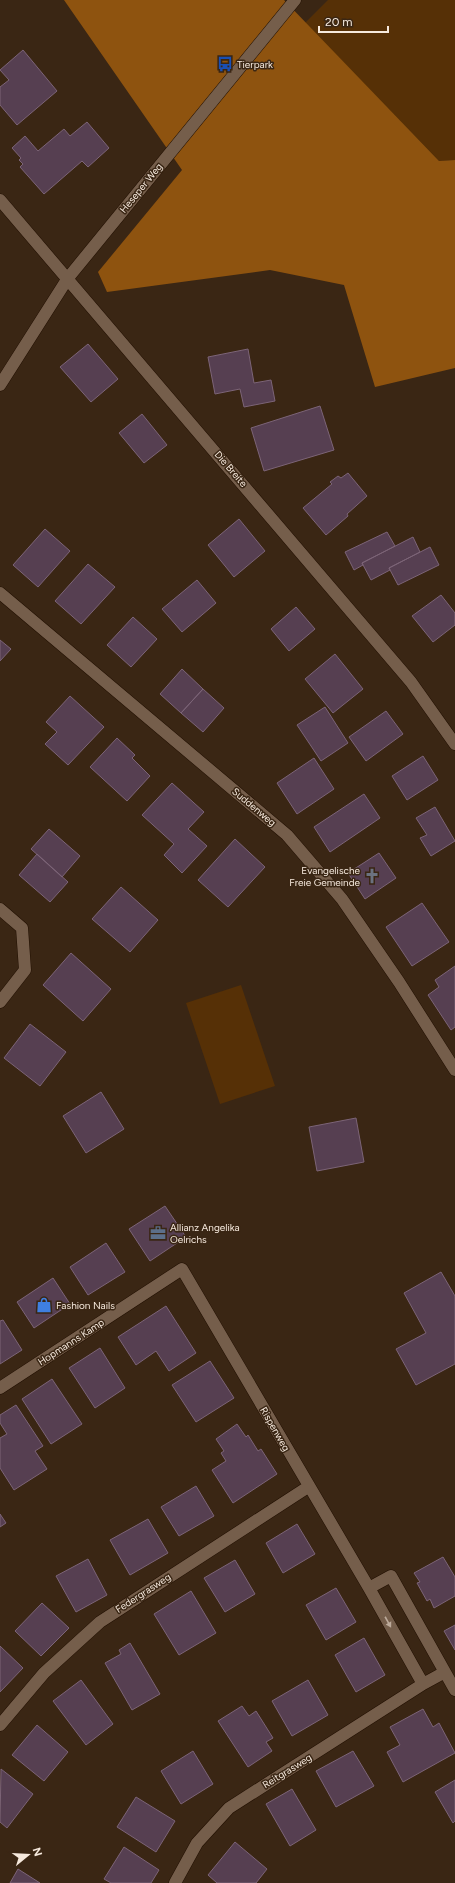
<svg xmlns="http://www.w3.org/2000/svg" width="455" height="1883" font-family="Figtree,sans-serif">
  <style>
    .green { fill: #563006 }
    .forest { fill: #8e530f }
    .building { fill: #563f51; stroke: #7c6477 }
    .lines { fill: none; stroke-linecap: round; stroke-linejoin: round }
    .minor-casing { stroke: #210f01; stroke-width: 13 }
    .minor { stroke: #755e4b; stroke-width: 12 }
    .oneway { fill: #bcaa9b }
    .labels { text-anchor: middle; dominant-baseline: central; stroke-width: 3; stroke-linejoin: round; paint-order: stroke }
    .poi-label { font-size: 10px; fill: #f6e9dd; stroke: #3a2614; text-anchor: start }
    .street-label { font-size: 10px; fill: #f6e9dd; stroke: #3a2614 }
  </style>
  <rect width="100%" height="100%" fill="#3a2614"/>
  <path class="green" d="M328,0H455V160L439,161L305,23Z
    M241,985L275,1086L220,1104L186,1003Z"/>
  <path class="forest" d="M64,0H284L439,161L455,160V368L375,387L344,285L270,270L107,292L98,272L182,170Z"/>
  <path class="building" d="M23,50L57,91L17,125L0,105V87L9,80L0,70Z
    M87,122L109,148L88,167L82,161L44,194L20,167L23,164L19,160L21,158L12,148L25,136L38,151L64,129L70,136Z
    M88,344L118,379L91,402L60,367Z
    M248,349L254,383L271,380L275,401L244,407L240,389L215,394L208,357Z
    M320,406L334,450L264,471L251,428Z
    M142,414L167,445L144,463L119,433Z
    M348,473L367,496L347,514L348,516L326,535L303,508L332,484L330,482L338,476L341,478Z
    M239,519L265,551L234,577L208,545Z
    M45,529L70,551L38,587L13,565Z
    M387,532L395,546L362,563L363,565L354,570L345,552Z
    M413,537L420,552L389,568L390,570L371,580L362,563Z
    M430,547L439,565L398,585L389,568Z
    M88,564L115,587L81,624L55,601Z
    M197,580L216,603L182,632L162,609Z
    M441,595L455,613V625L433,642L412,616Z
    M296,607L315,629L289,651L271,629Z
    M133,617L157,639L131,667L107,645Z
    M0,640L11,649L0,661Z
    M335,654L363,689L333,713L305,679Z
    M182,669L203,689L181,713L160,694Z
    M203,689L224,708L203,732L181,713Z
    M70,696L104,727L68,765L45,744L57,732L46,722Z
    M325,707L348,743L321,761L297,725Z
    M386,711L403,734L366,761L349,737Z
    M117,738L135,755L132,758L150,776L127,801L90,767Z
    M423,756L438,780L407,800L392,776Z
    M314,758L334,789L297,814L277,783Z
    M172,783L204,812L188,829L207,846L182,873L164,855L174,844L142,815Z
    M364,794L380,818L330,852L314,827Z
    M435,807L455,841L431,856L420,838L427,835L416,818Z
    M49,829L80,856L62,877L31,849Z
    M235,839L265,867L228,907L198,880Z
    M379,853L396,878L365,899L348,873Z
    M37,854L68,882L50,902L19,875Z
    M121,887L158,920L130,952L92,919Z
    M422,903L449,942L412,966L386,927Z
    M71,953L111,989L83,1021L43,985Z
    M455,966V1027L451,1030L428,995L439,987L435,980Z
    M30,1024L66,1052L40,1086L4,1058Z
    M101,1092L124,1129L86,1153L63,1116Z
    M356,1118L364,1162L317,1171L309,1127Z
    M165,1206L186,1237L150,1261L129,1229Z
    M106,1243L125,1272L88,1295L70,1267Z
    M441,1272L455,1296V1364L416,1385L396,1349L426,1333L404,1293Z
    M53,1278L70,1304L34,1328L17,1302Z
    M166,1306L196,1353L169,1371L156,1351L136,1365L118,1337Z
    M3,1320L22,1350L0,1364V1321Z
    M100,1348L125,1388L95,1408L69,1368Z
    M210,1361L234,1398L196,1422L172,1385Z
    M52,1379L82,1424L51,1444L22,1399Z
    M16,1405L43,1446L35,1451L47,1469L14,1490L0,1468V1438L7,1434L0,1423V1415Z
    M237,1424L246,1437L248,1435L258,1451L261,1449L277,1474L233,1503L212,1470L226,1461L221,1453L224,1451L216,1439Z
    M196,1486L214,1516L179,1536L161,1507Z
    M0,1514L6,1523L0,1527Z
    M148,1519L168,1553L130,1575L110,1540Z
    M297,1524L315,1554L283,1573L266,1543Z
    M443,1557L455,1577V1596L434,1608L430,1599L427,1601L417,1583L420,1582L414,1573Z
    M88,1559L107,1595L76,1612L56,1576Z
    M235,1560L255,1594L225,1612L204,1578Z
    M336,1588L356,1622L326,1640L306,1605Z
    M191,1591L216,1633L179,1655L154,1614Z
    M42,1603L69,1628L41,1656L15,1631Z
    M455,1625V1650L444,1631Z
    M364,1638L385,1675L356,1692L335,1655Z
    M130,1643L160,1694L132,1710L105,1663L121,1654L119,1650Z
    M0,1646L23,1668L0,1692Z
    M81,1680L113,1724L86,1745L53,1701Z
    M308,1680L328,1715L292,1736L272,1701Z
    M242,1706L249,1716L256,1711L273,1738L266,1742L272,1751L248,1767L218,1721Z
    M423,1709L433,1727L439,1723L455,1753L403,1782L387,1752L400,1745L390,1727Z
    M37,1725L68,1752L44,1781L12,1755Z
    M193,1751L213,1784L181,1804L161,1771Z
    M353,1751L374,1786L336,1807L316,1771Z
    M1,1769L33,1794L7,1828L0,1822Z
    M455,1780V1821L453,1823L435,1792Z
    M292,1789L316,1830L290,1846L266,1804Z
    M136,1797L175,1821L156,1852L117,1827Z
    M235,1842L267,1869L256,1883H217L208,1875Z
    M124,1847L159,1870L151,1883H111L104,1879Z
    M18,1869L40,1883H10Z"/>
  <g class="lines">
    <defs>
      <path id="minor" d="M0,200L411,682L455,744
        M0,385L68,278L295,0
        M0,593L287,835L342,899L399,982L455,1070
        M0,909L22,928L25,970L0,1002
        M0,1388L182,1269L369,1588L423,1684L445,1672
        M369,1588L391,1576L455,1690
        M0,1725L44,1673L100,1622L308,1487
        M175,1883L197,1843L229,1808L423,1684"/>
    </defs>
    <use href="#minor" class="minor-casing"/>
    <use href="#minor" class="minor"/>
  </g>
  <defs><path id="oneway-solid" d="M-6-.8H1V-3.2L6.5 0L1 3.2V.8H-6Z"/></defs>
  <use class="oneway" href="#oneway-solid" transform="translate(388 1622) rotate(61)"/>
  <defs>
    <symbol id="bus-bare" viewBox="-9 -9 18 18"><path d="M-5-6H5V4H4V6H2V4H-2V6H-4V4H-5ZM-3.5-4V0h7V-4ZM-3.5 1.2v1.5H-2V1.2ZM2 1.2v1.5H3.5V1.2Z" fill="#1a4fb4" stroke="#3a2614" stroke-width="2.5" paint-order="stroke"/></symbol>
    <symbol id="church-bare" viewBox="-9 -9 18 18"><path d="M-1.2-6h2.4v3.5h3.3v2.4h-3.3V6h-2.4V-.1h-3.3v-2.4h3.3Z" fill="#6b7280" stroke="#3a2614" stroke-width="2.5" paint-order="stroke"/></symbol>
    <symbol id="office-bare" viewBox="-9 -9 18 18"><path d="M-6-3h4V-5.5h4V-3h4V5H-6ZM-1-4.5V-3h2v-1.5ZM-6 0V1H6V0Z" fill="#5c6f8a" stroke="#3a2614" stroke-width="2.5" paint-order="stroke"/></symbol>
    <symbol id="shop-bare" viewBox="-9 -9 18 18"><path d="M-5-2.5h2.3a2.7 3.5 0 0 1 5.4 0H5L5.5 6h-11ZM-1.5-2.5h3a1.5 2.3 0 0 0-3 0Z" fill="#3f7fe0" stroke="#3a2614" stroke-width="2.5" paint-order="stroke"/></symbol>
  </defs>
  <g fill-rule="evenodd">
    <use href="#bus-bare" x="214" y="53" width="22" height="22"/>
    <use href="#church-bare" x="361" y="865" width="22" height="22"/>
    <use href="#office-bare" x="147" y="1222" width="22" height="22"/>
    <use href="#shop-bare" x="33" y="1294" width="22" height="22"/>
  </g>
  <g class="labels">
    <g class="poi-label">
      <text x="237" y="64">Tierpark</text>
      <text x="360" y="870" text-anchor="end">Evangelische<tspan x="360" dy="12">Freie Gemeinde</tspan></text>
      <text x="170" y="1227">Allianz Angelika<tspan x="170" dy="12">Oelrichs</tspan></text>
      <text x="56" y="1305">Fashion Nails</text>
    </g>
    <g class="street-label">
      <text transform="translate(141 188) rotate(-51)">Heseper Weg</text>
      <text transform="translate(231 469) rotate(49)">Die Breite</text>
      <text transform="translate(254 807) rotate(40)">Suddenweg</text>
      <text transform="translate(71 1342) rotate(-33)">Hopmanns Kamp</text>
      <text transform="translate(275 1429) rotate(60)">Rispenweg</text>
      <text transform="translate(143 1593) rotate(-33)">Federgrasweg</text>
      <text transform="translate(287 1771) rotate(-32)">Reitgrasweg</text>
    </g>
  </g>
  <g transform="translate(28 1855) rotate(72)" stroke="#3a2614" stroke-width="3" paint-order="stroke">
  <path d="M0-3L7 15L0 10L-7 15Z" fill="#f6e9dd"/>
  <text y="-6" font-size="11" font-weight="bold" text-anchor="middle" fill="#f6e9dd">N</text>
  </g>
  <path d="M319 26v6h69v-6" fill="none" stroke="#f6e9dd" stroke-width="2"/>
  <text x="325" y="26" font-size="12" fill="#f6e9dd" stroke="#3a2614" stroke-width="3" paint-order="stroke">20 m</text>
</svg>
